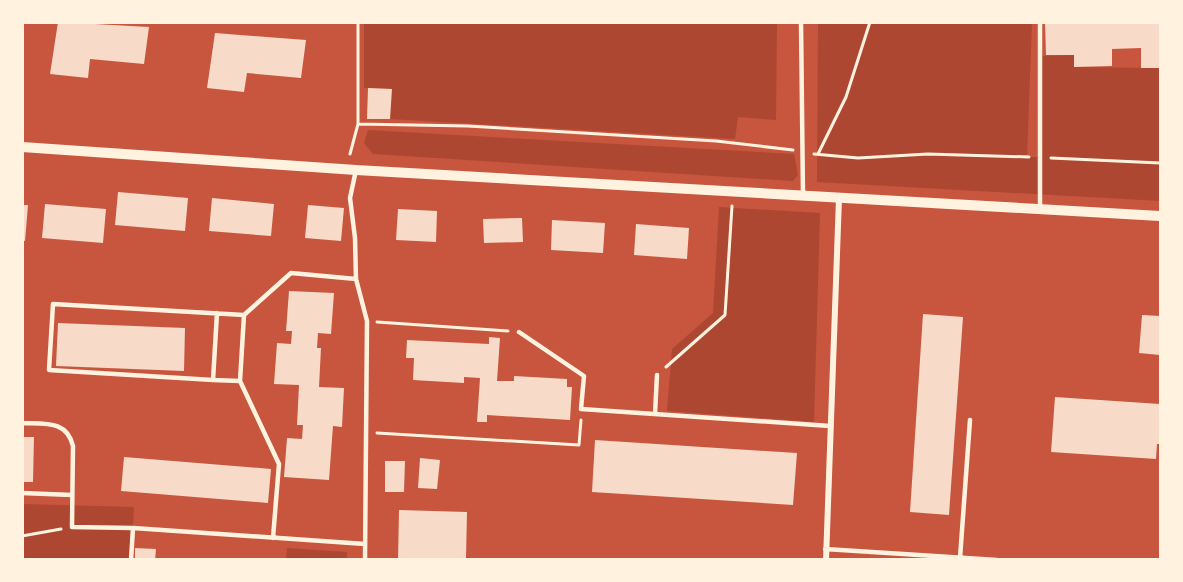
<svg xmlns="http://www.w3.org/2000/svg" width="1183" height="582" font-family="Roboto,sans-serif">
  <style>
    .green { fill: #ae4732 }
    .building { fill: #f7dbc8 }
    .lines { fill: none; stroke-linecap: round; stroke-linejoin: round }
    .path { stroke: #fff3e0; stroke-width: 3 }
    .service { stroke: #fff3e0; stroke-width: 4.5 }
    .minor { stroke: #fff3e0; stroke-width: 6 }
    .tertiary { stroke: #fff3e0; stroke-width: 10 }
  </style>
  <rect width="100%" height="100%" fill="#c8553d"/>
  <path class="green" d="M364,23H777L776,120L738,117L735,139L390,119L391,89L364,88Z
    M818,23H1032L1027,157H1040V56L1074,55V67L1160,68V201L817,182Z
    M368,130L794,154L798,175L793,181L373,154L364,143Z
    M719,207L820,213L814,422L667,411L672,349L713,313Z
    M23,504L134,507L131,559L23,560Z
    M287,548L347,552V559H286Z"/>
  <path class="building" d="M58,22L149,27L144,64L90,59L88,78L50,74Z
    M1045,22H1160V68H1141V48L1112,49V66L1074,67V55H1046Z
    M215,33L306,40L301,78L247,73L244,92L207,88Z
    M368,88L392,89L390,119H367Z
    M118,192L188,198L185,231L115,225Z
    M212,198L274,204L271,236L209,231Z
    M45,204L106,209L103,243L42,238Z
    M22,205H28L25,241L22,240Z
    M308,205L344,208L341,241L305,238Z
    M398,209L437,211L436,242L396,240Z
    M522,218L523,242L484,243L483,219Z
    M552,220L605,223L603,253L551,250Z
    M636,224L689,228L687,259L634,255Z
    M289,291L334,293L331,334L318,333L317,348H321L319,387L344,388L342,427L333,426L329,480L284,477L287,438L302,439L303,425H297L299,385L274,384L277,343L291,344L292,331H286Z
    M923,314L963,317L949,515L910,512Z
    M1142,315L1160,316V355L1139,353Z
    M58,323L185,328L184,371L56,366Z
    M489,337L500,338L497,381H514V376L567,379V387H572L570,420L487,415V422H477L480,378L464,377V383L413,380L414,358H406L407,340L489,344Z
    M1055,397L1160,404V444H1157L1156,459L1051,452Z
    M22,437H34L33,482H22Z
    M595,440L797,453L793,505L592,492Z
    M124,457L271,469L268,503L121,491Z
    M420,458L440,460L437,489L418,488Z
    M385,461H405L404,492H385Z
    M399,510L467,512L466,558L398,560Z
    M135,548L156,549L155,560H135Z"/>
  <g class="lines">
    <path class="path" d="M358,124L468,126L716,141L793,150
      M350,154L358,124V22
      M814,154L858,158L928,154L1029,157
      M818,154L846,97L870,22
      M1051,158L1160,163
      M377,322L508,331
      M666,367L725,315L732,206
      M377,433L579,445L581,420
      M22,536L61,529"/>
    <path class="service" d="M801,22L803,196
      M1040,22V210
      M356,170L350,198L355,238L356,279L367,321L365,560
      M217,313L213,380L49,370L53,304L244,315L291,273L356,279
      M244,315L240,381L279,464L273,538
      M519,332L584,376L581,409L830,426
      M213,380L240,381
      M655,414L657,375
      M22,423C45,424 67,420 73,446L72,527L133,528L365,544
      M22,493L72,495
      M825,549L997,560
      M960,558L970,420
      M131,560L133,528"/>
    <path class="minor" d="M826,560L839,198"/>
    <path class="tertiary" d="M22,147L356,170L1160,216"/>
  </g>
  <rect width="1183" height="582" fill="none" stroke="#fff3e0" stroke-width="48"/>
</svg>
